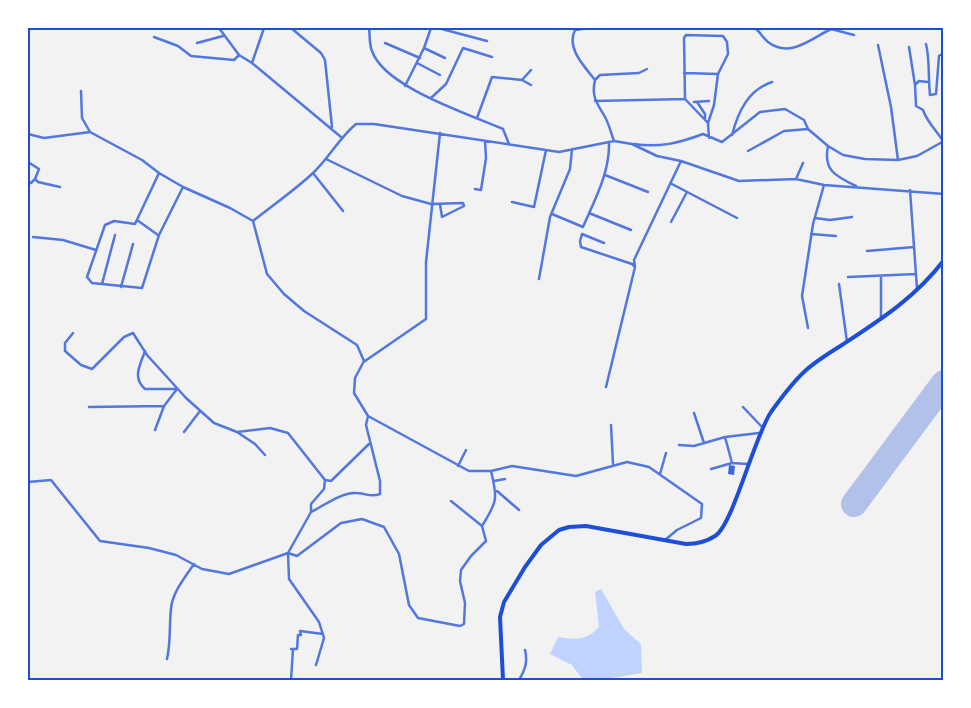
<svg xmlns="http://www.w3.org/2000/svg" width="971" height="708" font-family="'Roboto Serif',serif">
  <style>
    .water { fill: #bfd3fe }
    .lines { fill: none; stroke-linecap: round; stroke-linejoin: round }
    .runway { stroke: #b2c1ea; stroke-width: 26 }
    .building { fill: #3d67dc }
    .minor { stroke: #5277de; stroke-width: 2.5 }
    .trunk { stroke: #1d4ed8; stroke-width: 4 }
    .neatline { fill: none; stroke: #1d4ed8; stroke-width: 2 }
  </style>
  <rect width="100%" height="100%" fill="#f2f2f2"/>
  <path class="water" d="M601,589L624,629L641,644L642,673L599,680H583L572,665L550,654L558,637C576,640 586,641 599,627L595,592Z"/>
  <g class="lines">
    <path class="runway" d="M854,504L944,383"/>
  </g>
  <path class="building" d="M729,465L735,466L734,475L728,474Z"/>
  <g class="lines">
    <path class="minor" d="M219,28L239,55L252,63
      M264,28L252,63L341,137
      M291,28L321,53L325,60L332,127
      M369,28C370,35 369,44 372,51C384,87 469,114 503,129L509,144
      M438,28L487,41
      M589,28L575,30C566,48 584,66 595,80C591,97 597,103 605,117C609,124 611,133 614,141
      M755,28C760,32 763,38 768,42C790,59 812,38 831,29L854,35
      M154,37L178,46L191,56L234,60L239,55
      M197,43L223,36
      M385,43L420,58
      M926,44C930,60 928,78 930,95L936,94L939,56L942,54L944,46
      M878,45L891,107L898,160
      M909,47L915,85L916,106L923,110C927,122 936,130 943,141
      M424,48L445,58
      M417,63L440,75
      M684,73L718,74
      M522,80L531,70
      M595,80L600,75L639,73L647,69
      M916,84L919,81L928,82
      M405,86L424,48L431,28
      M81,91L82,118L90,132
      M431,98L446,84L463,48L492,57
      M685,99L684,38L686,35L723,36L727,42L728,54L718,74L714,105L708,123
      M595,101L685,99L708,123L709,138
      M694,102L709,101
      M697,102L705,114V118
      M477,118L492,77L522,80L531,85
      M28,134L44,138L90,132L142,160L159,173L183,187L230,208L253,221L267,274L284,294L304,311L357,345L364,361L355,378L354,393L368,416L469,471H491L512,466L576,476L627,462L649,467L702,504L701,518L677,530L665,540
      M732,135C738,112 748,90 772,82
      M634,144C659,148 679,143 703,134L722,142L760,112L785,109L804,120L808,129L828,146L843,155L865,159L898,160L917,156L944,141
      M828,146C823,170 835,176 856,186
      M748,151L784,131L808,129
      M326,159L402,196L431,204L463,203L464,206L442,217L440,204
      M28,162L39,169L35,179L38,182L60,187
      M159,173L135,224L114,221L105,225L87,277L92,283L142,288L159,235L183,187
      M313,173L343,211
      M605,175L648,192
      M796,179L803,163
      M28,182L31,183L35,179
      M670,183L737,218
      M475,189L481,190L486,158L485,141
      M910,190L917,289
      M512,202L534,207L546,150
      M589,213L631,230
      M552,214L583,227C595,199 610,172 609,142
      M815,218L830,220L852,217
      M137,220L158,235
      M253,221C273,205 295,190 313,173C329,158 339,138 356,124H374L559,152L614,141L632,144L657,156L681,161L739,181L796,179L824,185L944,194
      M671,222L687,192
      M811,234L836,236
      M33,237L63,240L96,250
      M604,243L582,234L580,241L581,247L632,264L634,266
      M867,251L914,247
      M881,276V318
      M848,277L916,274
      M539,279L550,217L570,169L572,149
      M102,284L115,235
      M839,284L847,342
      M121,287L133,244
      M808,328L802,296L813,224L824,185
      M73,333L65,343V351L81,365L92,369L124,337L133,333L147,355L186,398L214,423L237,432L270,428L288,433L325,480L324,489L311,504V512L288,553L289,579L319,622L324,638L316,665
      M145,351C140,366 132,377 145,389H177L164,406L155,430
      M365,361L426,319V262L440,133
      M606,387L635,267L634,260L681,161
      M89,407L164,406
      M743,407L762,427
      M694,413L704,443
      M611,425L613,464
      M184,432L200,411
      M237,432L255,444L265,455
      M725,437L732,463
      M679,445L694,446L725,437L759,433
      M458,466L466,450
      M711,469L732,463L748,464
      M660,474L666,453
      M325,480L331,481L369,444
      M494,481L505,479
      M28,482L51,480L100,541L149,548L176,555L202,569L229,574L288,553L297,556L341,523L362,519L384,527L399,554L409,605L418,618L460,626L464,624L465,603L460,581L461,570L471,556L486,541L482,526C497,502 498,499 491,471
      M497,491L519,510
      M451,501L482,526
      M311,512C323,506 342,492 356,493C366,493 370,498 380,494V481L366,425L368,416
      M291,649H297L298,635H301L300,631L323,634
      M167,659C171,641 169,627 171,609C172,593 185,577 194,564
      M291,680L293,649
      M519,680C525,670 528,662 525,650"/>
    <path class="trunk" d="M503,680L500,617L504,602L525,567L541,545L559,530L569,527L586,526L686,544C696,544 706,542 715,536C733,525 754,437 771,412C781,398 792,383 805,371C816,361 829,353 842,345C880,320 916,297 944,260"/>
  </g>
  <rect width="971" height="708" fill="none" stroke="#ffffff" stroke-width="58"/>
  <rect x="29" y="29" width="913" height="650" class="neatline"/>
</svg>
